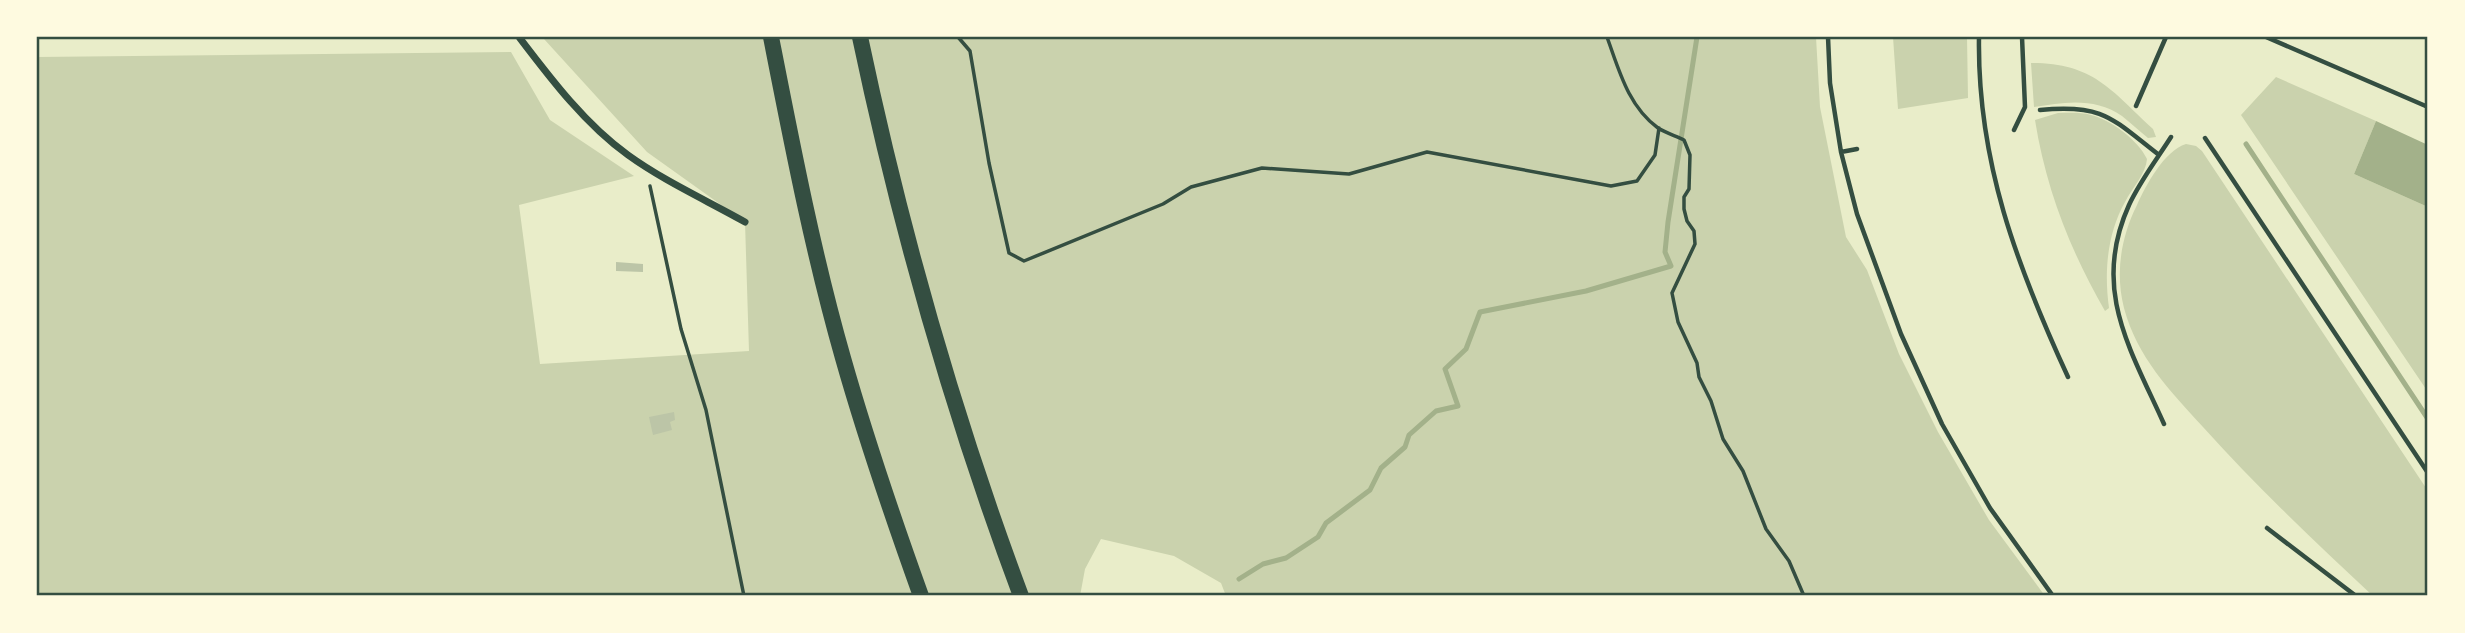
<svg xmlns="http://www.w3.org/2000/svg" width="2465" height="633" font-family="'Source Sans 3',sans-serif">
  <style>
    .green { fill: #cad2ad }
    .water { fill: #a3b18a }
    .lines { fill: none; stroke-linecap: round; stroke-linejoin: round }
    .stream { stroke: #a3b18a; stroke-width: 5 }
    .building { fill: #bcc5a7 }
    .path { stroke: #344e41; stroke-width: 3.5 }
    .service { stroke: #344e41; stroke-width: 4.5 }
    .minor { stroke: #344e41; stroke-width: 7 }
    .trunk { stroke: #344e41; stroke-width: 16 }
    .neatline { fill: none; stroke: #344e41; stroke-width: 2.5 }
  </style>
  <rect width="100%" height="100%" fill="#e9edc9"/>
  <path class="green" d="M546,37H1816L1820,107L1846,237L1867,270L1899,354L1938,432L1989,520L2045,596H1226L1221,583L1174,556L1101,539L1085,569L1080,596H37V57L511,52L550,120L634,176L519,205L540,364L749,351L745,222L647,152L544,39Z
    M1893,37H1967L1968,98L1898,109Z
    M2031,63C2093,63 2110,89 2153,129L2156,137L2148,138C2139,131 2131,123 2122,116C2095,97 2064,102 2034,107Z
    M2276,77L2376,121L2354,174L2428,207V392L2241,115Z
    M2058,113C2069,113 2081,112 2091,115C2111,120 2138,140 2147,159C2146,174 2132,188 2125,202C2107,234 2104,272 2109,308L2105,311C2070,250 2046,189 2035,120Z
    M2186,144L2196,146L2202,151L2428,491V596H2373C2315,542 2257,487 2203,427C2170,391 2137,357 2124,308C2115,273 2121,237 2137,205C2146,185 2164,151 2186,144Z"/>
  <path class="water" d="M2376,121L2428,145V207L2354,174Z"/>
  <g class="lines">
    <path class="stream" d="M2246,144L2428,419
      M1239,579L1263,564L1286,558L1318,537L1326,523L1370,490L1381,468L1405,447L1409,435L1436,411L1458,406L1445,369L1466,349L1480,312L1586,291L1671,266L1665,252L1668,222L1697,37"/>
  </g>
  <path class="building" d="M616,262L643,264V272L616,271Z
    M674,412L675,420L670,422L672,430L653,435L649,417Z"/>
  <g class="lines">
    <path class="path" d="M958,37L970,51L989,163L1009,253L1024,261L1163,204L1191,187L1262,168L1349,174L1427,152L1611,186L1637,181L1655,155L1659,128
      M1607,37C1619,70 1628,106 1658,128C1666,133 1676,136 1684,140L1690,155L1689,189L1684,197V209L1687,221L1694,231L1695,244L1672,293L1678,322L1697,363L1699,377L1711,401L1723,439L1743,471L1766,529L1789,561L1804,596
      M650,186L681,329L706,410L744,596"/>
    <path class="service" d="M1828,37L1830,83L1841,152L1857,214L1901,334L1942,424L1990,508L2053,596
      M1979,37C1977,161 2017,266 2068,377
      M2266,37L2428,107
      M2136,106L2166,37
      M2040,110C2104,104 2111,118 2159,155
      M2014,130L2025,107L2022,37
      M2205,138L2428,473
      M1841,152L1857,149
      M2164,424C2130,348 2091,289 2129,205C2140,181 2157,159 2171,137
      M2267,528L2356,596"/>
    <path class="minor" d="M519,37C551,79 585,124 628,155C664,181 706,200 745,222"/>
    <path class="trunk" d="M771,37C792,144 813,253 843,358C866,439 893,518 921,596
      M860,37C900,227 953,414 1021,596"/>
  </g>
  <rect width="2465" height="633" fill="none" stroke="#fefae0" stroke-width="77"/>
  <rect x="38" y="38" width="2388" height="556" class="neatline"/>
</svg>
